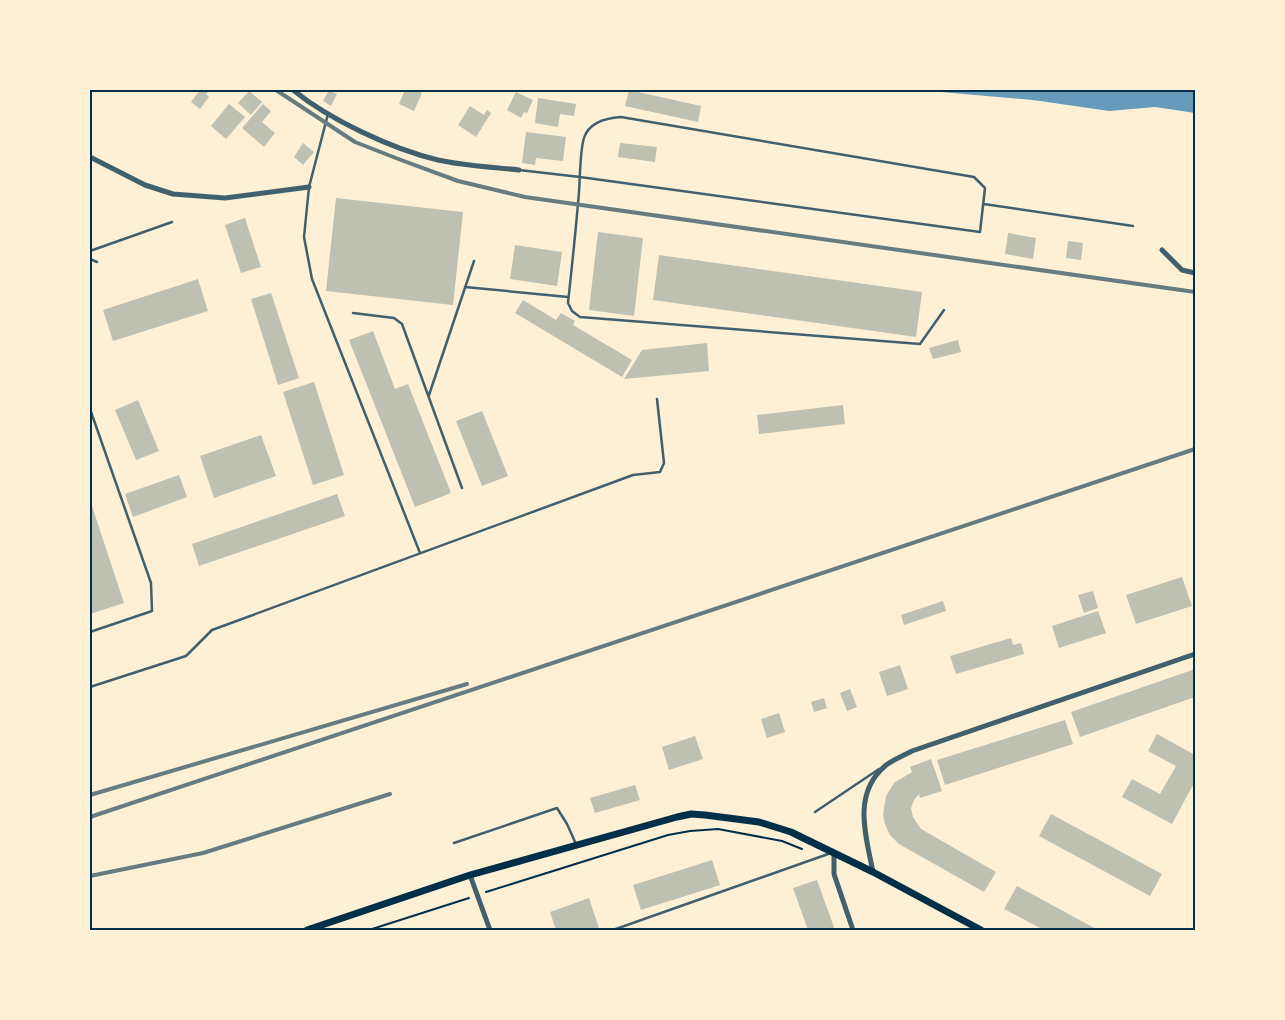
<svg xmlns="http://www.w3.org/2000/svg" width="1285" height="1020" font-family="'Exo 2',sans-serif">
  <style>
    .water { fill: #669bbc }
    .building { fill: #bec0b2 }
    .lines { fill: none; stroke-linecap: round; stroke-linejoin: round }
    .path { stroke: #003049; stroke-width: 2 }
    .service { stroke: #3f606c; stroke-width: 2.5 }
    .minor { stroke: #3f606c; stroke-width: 5 }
    .secondary { stroke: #003049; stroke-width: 7 }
    .rail { stroke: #657d81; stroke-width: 4 }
    .neatline { fill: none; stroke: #003049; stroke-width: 2 }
  </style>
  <rect width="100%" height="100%" fill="#fdf0d5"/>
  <path class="water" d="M918,90H1195V113L1155,107L1109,111L1033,100Z"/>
  <path class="building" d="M200,90H206L208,92L206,94L209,97L200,109L191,102Z
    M329,90L337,94L331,106L323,101Z
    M405,90H416L422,93L414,111L399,104Z
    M629,90L701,106L698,122L625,106Z
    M249,91L262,102L251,115L238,103Z
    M516,92L533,100L527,113L524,112L521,118L507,110Z
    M538,98L576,104L574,116L560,114L558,127L535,123Z
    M229,104L245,117L226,139L211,126Z
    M263,104L271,111L262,122L275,133L264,147L242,128Z
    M470,106L484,115L487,110L491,113L476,137L458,125Z
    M526,132L566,137L563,161L536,158L535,165L522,163Z
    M303,143L314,152L303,165L294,157Z
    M620,143L657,147L655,162L618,157Z
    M336,198L463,212L453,305L326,291Z
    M245,218L261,267L241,273L225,225Z
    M598,232L643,238L634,316L589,310Z
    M1008,233L1036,238L1033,259L1005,254Z
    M1068,241L1083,243L1081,260L1066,258Z
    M515,245L562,252L557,286L510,279Z
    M659,255L922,292L916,337L653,300Z
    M198,279L208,311L113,341L103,310Z
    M271,293L299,378L278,385L251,299Z
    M523,300L556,320L561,313L575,321L573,325L632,360L622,377L515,313Z
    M373,331L395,389L408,384L451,493L415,507L349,340Z
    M958,340L961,352L933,359L929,348Z
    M707,343L709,371L624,379L642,350Z
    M314,382L344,475L313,485L283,392Z
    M138,400L159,451L136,460L115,410Z
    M843,405L845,424L759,434L757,415Z
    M482,411L508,476L482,486L456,421Z
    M261,435L276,476L214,498L200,456Z
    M179,475L187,497L133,517L125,494Z
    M337,494L345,516L199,566L192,544Z
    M90,500L124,603L90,614Z
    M1182,577L1192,606L1136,624L1126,595Z
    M1093,591L1098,608L1084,613L1078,595Z
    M943,601L946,611L904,625L901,615Z
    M1098,611L1106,633L1059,648L1052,626Z
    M1011,638L1013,645L1021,643L1024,654L956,674L950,656Z
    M900,665L908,689L887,696L879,672Z
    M1195,669V697L1080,737L1071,712Z
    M850,689L857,707L847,711L840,693Z
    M824,698L827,708L814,712L811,702Z
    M779,713L785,732L767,738L761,719Z
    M1065,720L1073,744L945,785L937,760Z
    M1157,734L1195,755V781L1172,824L1122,797L1132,779L1160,794L1176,766L1148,751Z
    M695,736L703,759L669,770L662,747Z
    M931,759L942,791L920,798L919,794L914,800L911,808L913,817L921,829L996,872L984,892L899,844L890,835L885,824L883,814L886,796L894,783L912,772L910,767Z
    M635,785L640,800L595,813L590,798Z
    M1051,814L1162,874L1150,896L1039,836Z
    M712,860L720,885L641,910L633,885Z
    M817,880L835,930H808L793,888Z
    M1017,886L1098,930H1044L1004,909Z
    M589,898L599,928L594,930H556L550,912Z"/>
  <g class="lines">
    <path class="path" d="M486,892L668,835L690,831L718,829L782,841L802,849
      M369,930L469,898"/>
    <path class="service" d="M328,114L309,187L304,237L312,279L420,553
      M519,170L580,177L980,232L985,188L974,177L621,117C606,118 589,122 584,138C580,150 580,178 579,192C576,229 572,266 568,303L572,311L580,317L920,344L944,310
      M984,204L1133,226
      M90,251L172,222
      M90,259L97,262
      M465,287L568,297
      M353,313L394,318L402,324L462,488
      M429,395L474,261
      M90,409L151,583L152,611L90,632
      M90,687L186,656L212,630L633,475L660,472L664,463L657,399
      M815,812L879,769
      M454,843L557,808L567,824L576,844
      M613,930L831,853"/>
    <path class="minor" d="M293,90C330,120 392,149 438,160C465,166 492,167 519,170
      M90,157L145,185L173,194L225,198L309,187
      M1162,250L1182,270L1195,273
      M834,852V874L853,930
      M873,872C866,836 852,794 885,766C892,760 903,756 912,751L1195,654
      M470,875L490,930"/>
    <path class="secondary" d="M307,930L470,875L677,817L691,814L705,815L759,822L791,832L873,872L981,930"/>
    <path class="rail" d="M276,90L355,142L401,160L458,181L525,197L1195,292
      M90,795L467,684
      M90,817L1195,449
      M90,876L203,853L390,794"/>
  </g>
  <rect width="1285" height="1020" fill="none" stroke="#fdf0d5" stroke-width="182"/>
  <rect x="91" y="91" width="1103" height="838" class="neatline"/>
</svg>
